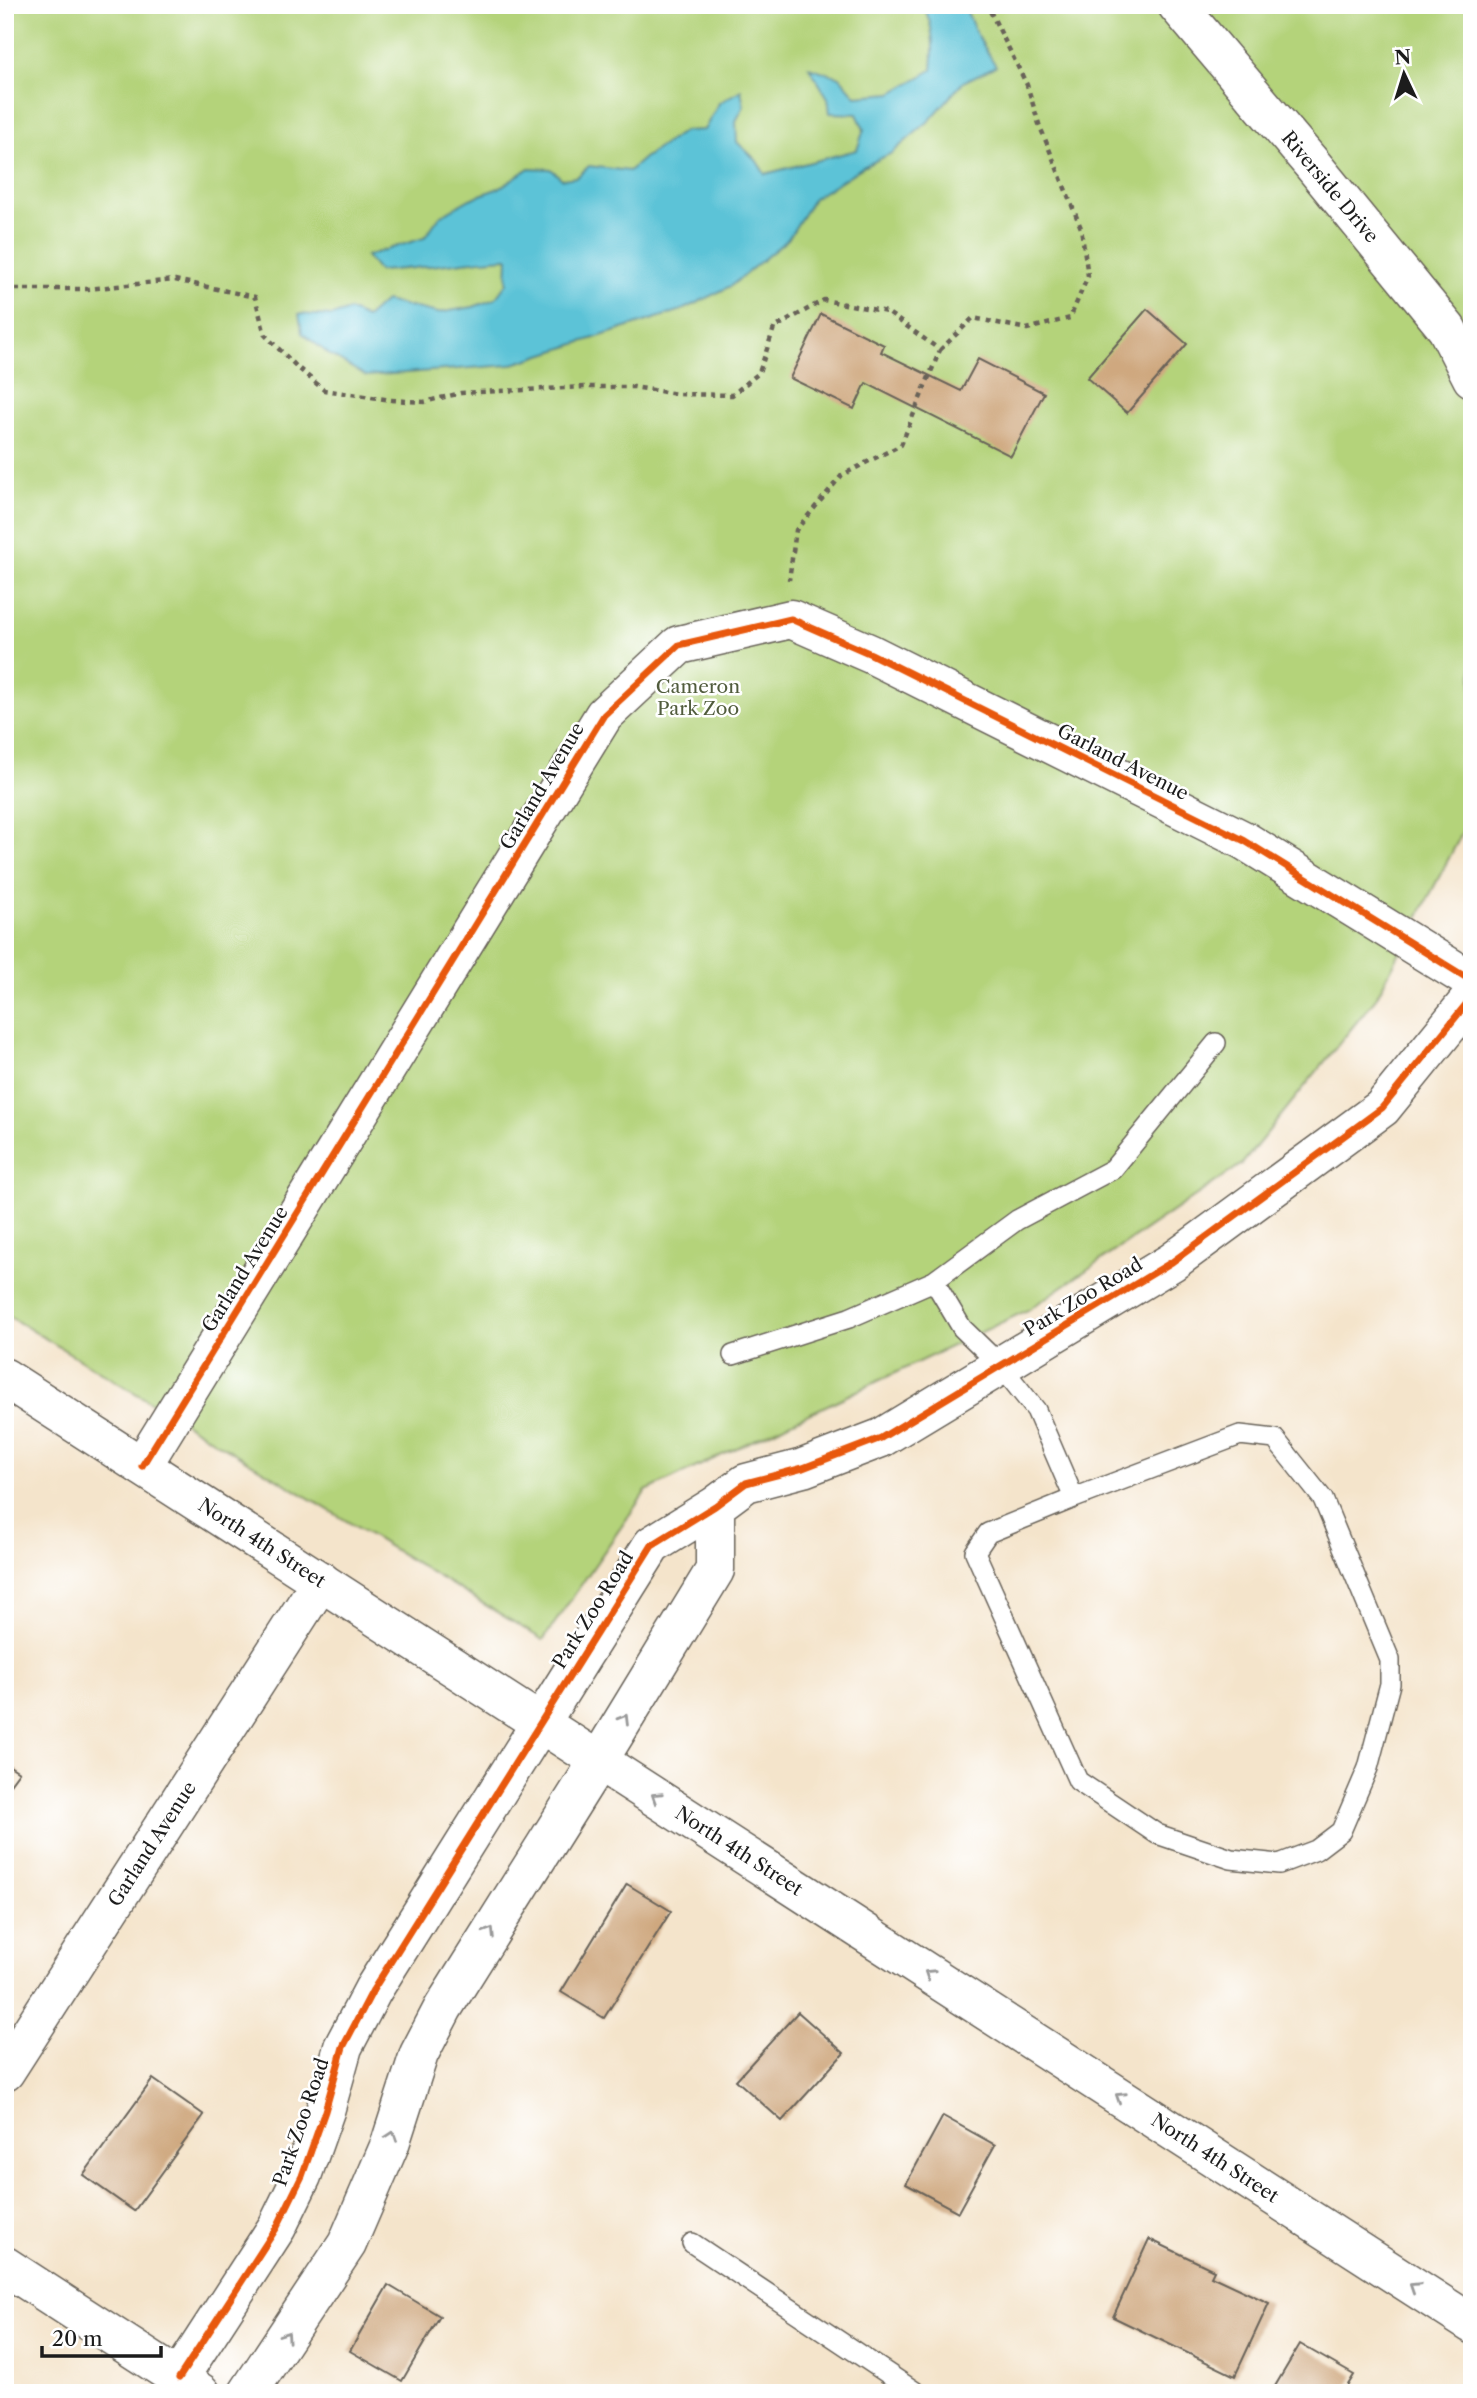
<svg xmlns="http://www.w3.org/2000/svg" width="1477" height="2398" font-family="'Libre Caslon Text',serif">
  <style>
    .green { fill: #b4d37a; stroke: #68784b; stroke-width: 2 }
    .water { fill: #5bc3d7; stroke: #3c707a; stroke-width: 2 }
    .building { fill: #cfa87f }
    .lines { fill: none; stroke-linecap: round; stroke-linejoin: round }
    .service-casing { stroke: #686259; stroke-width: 22 }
    .minor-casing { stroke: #686259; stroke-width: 41 }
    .secondary-casing { stroke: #686259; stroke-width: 41 }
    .path { stroke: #686259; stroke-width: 4.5; stroke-dasharray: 5 5; stroke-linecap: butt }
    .service { stroke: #fff; stroke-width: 19 }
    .minor { stroke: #fff; stroke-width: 38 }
    .secondary { stroke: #fff; stroke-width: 38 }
    .cycleway-casing { stroke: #fff; stroke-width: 11 }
    .cycleway { stroke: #e8590c; stroke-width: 7 }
    .oneway { stroke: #999 }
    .labels { text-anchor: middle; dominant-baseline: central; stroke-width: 5; stroke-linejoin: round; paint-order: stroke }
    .street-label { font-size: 19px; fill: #1c1c1c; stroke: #fff }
    .park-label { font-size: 19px; fill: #515c3d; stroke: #fff }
  </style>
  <rect width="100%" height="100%" fill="#fff"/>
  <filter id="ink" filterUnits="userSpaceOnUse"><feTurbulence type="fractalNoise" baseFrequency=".0143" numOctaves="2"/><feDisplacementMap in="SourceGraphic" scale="14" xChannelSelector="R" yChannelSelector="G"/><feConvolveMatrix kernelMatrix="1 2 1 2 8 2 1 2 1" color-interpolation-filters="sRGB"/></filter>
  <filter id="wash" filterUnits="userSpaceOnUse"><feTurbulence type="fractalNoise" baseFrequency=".00686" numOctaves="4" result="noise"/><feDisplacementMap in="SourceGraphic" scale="28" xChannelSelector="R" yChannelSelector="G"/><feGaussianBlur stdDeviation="1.57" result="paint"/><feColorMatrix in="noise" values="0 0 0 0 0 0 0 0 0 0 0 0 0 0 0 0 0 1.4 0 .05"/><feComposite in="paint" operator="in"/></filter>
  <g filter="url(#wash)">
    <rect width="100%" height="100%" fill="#f4e4cb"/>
    <path class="green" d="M5,5H1472V814L1376,998L1242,1164L1028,1310L646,1491L543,1640L5,1314Z"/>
    <path class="water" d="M923,5H964L976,33L996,66L963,82L930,120L892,153L863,167L814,198L788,239L731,286L682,310L510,365L366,376L330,355L302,333L299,314L332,316L349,310L366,318L385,301L438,313L473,307L495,299L507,283L508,258C464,260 422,269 378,271L366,256L424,238L440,216L470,199L499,188L529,168L551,169L562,179L577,177L589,166L629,171L644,158L684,131L704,130L719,103L741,90L744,106L736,121L737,142L756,160L765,174L857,150L864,129L857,114L830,113L828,98L809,67L840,77L856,96L892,93L932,70C934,47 934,26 923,5Z"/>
    <g id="blocks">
      <path class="building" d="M1147,309L1187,344L1127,413L1087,378Z
        M821,314L884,345L881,352L961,391L978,359L1044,393L1011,456L866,383L854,409L790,378Z
        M5,1763L19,1772L5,1791Z
        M627,1884L671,1911L604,2018L561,1992Z
        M798,2012L844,2053L782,2121L736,2080Z
        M153,2079L204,2115L134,2211L83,2175Z
        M943,2116L995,2145L958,2212L906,2184Z
        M1149,2239L1214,2270L1211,2276L1269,2303L1235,2376L1113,2317Z
        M388,2285L440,2316L402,2381L350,2351Z
        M1300,2344L1354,2375L1343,2393H1271Z"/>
    </g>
  </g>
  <g filter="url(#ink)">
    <use href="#blocks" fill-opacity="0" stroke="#686259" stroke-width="2"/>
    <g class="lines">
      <defs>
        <path id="service" d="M733,1355L849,1318L934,1281
          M1074,1498L988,1533L975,1552L1078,1781L1157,1834L1231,1859L1279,1864L1316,1850L1341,1831L1368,1768L1390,1684V1660L1323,1499L1275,1439L1240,1435L1074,1498L1036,1410L1000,1365L962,1328L934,1281L1017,1220L1113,1169L1216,1043
          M692,2243L917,2393"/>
        <path id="minor" d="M1177,5L1312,164L1447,329L1472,378
          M142,1466L604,715L679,645L791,619L871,654L1245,841L1472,981
          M5,2072L321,1581
          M179,2378L277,2227L302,2176L325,2111L343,2047L373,1990L652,1545L715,1506L746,1483L803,1468L881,1438L1172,1262L1382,1108L1472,997
          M248,2393L347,2244L390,2144L419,2054L443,2008L599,1760L715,1570V1506"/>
        <path id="secondary" d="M5,1378L1472,2324
          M5,2266L201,2393"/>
      </defs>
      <use href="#service" class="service-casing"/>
      <use href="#minor" class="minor-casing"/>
      <use href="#secondary" class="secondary-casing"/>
      <path class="path" d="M5,289H88L175,280L255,297L265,335L297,367L324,390L391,400L424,402L461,393L584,387H634L677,394L732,395L759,373L774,328L824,300L887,312L940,350L901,445L842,475L796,530L789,580
        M940,350L973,318L1027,329L1070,318L1088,276L1081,228L1039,124L1027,85L987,5"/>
      <use href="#service" class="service"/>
      <use href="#minor" class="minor"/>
      <use href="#secondary" class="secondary"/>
      <defs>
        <path id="cycleway" d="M142,1466L604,715L679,645L791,619L871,654L1245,841L1472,981
          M179,2378L277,2227L302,2176L325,2111L343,2047L373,1990L652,1545L715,1506L746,1483L803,1468L881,1438L1172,1262L1382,1108L1472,997"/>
      </defs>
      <use href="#cycleway" class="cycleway-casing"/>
      <use href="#cycleway" class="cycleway"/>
    </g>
    <defs><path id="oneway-chevron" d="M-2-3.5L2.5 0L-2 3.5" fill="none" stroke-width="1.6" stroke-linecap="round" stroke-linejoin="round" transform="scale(1.75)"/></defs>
    <g class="oneway">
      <use href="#oneway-chevron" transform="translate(624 1719) rotate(-59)"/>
      <use href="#oneway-chevron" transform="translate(656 1797) rotate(-147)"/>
      <use href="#oneway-chevron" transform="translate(490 1932) rotate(-58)"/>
      <use href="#oneway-chevron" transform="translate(929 1974) rotate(-147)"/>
      <use href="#oneway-chevron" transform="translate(1120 2097) rotate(-147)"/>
      <use href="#oneway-chevron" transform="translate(392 2136) rotate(-71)"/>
      <use href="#oneway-chevron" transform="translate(1414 2287) rotate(-147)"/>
      <use href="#oneway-chevron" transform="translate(286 2336) rotate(-56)"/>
    </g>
  </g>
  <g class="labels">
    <g class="street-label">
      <text transform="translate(1330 187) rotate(50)">Riverside Drive</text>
      <text transform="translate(1123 762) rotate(27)">Garland Avenue</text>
      <text transform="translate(542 786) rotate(-59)">Garland Avenue</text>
      <text transform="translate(245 1269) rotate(-58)">Garland Avenue</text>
      <text transform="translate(1083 1297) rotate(-31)">Park Zoo Road</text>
      <text transform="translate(262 1543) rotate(33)">North 4th Street</text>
      <text transform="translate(593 1610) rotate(-58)">Park Zoo Road</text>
      <text transform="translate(152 1844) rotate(-57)">Garland Avenue</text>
      <text transform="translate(739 1851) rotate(33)">North 4th Street</text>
      <text transform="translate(301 2122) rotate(-71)">Park Zoo Road</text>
      <text transform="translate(1215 2158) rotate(33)">North 4th Street</text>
    </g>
    <g class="park-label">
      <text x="698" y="686">Cameron<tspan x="698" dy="22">Park Zoo</tspan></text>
    </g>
  </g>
  <rect width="1477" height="2398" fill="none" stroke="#fff" stroke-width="28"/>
  <g transform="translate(1404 74) rotate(356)" stroke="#ffffff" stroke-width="5" paint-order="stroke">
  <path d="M0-5L12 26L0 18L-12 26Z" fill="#1c1c1c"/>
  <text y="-10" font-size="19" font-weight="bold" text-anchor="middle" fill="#1c1c1c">N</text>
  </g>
  <path d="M42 2346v10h119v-10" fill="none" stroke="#1c1c1c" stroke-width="3.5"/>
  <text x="52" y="2346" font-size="21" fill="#1c1c1c" stroke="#ffffff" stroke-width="5" paint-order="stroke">20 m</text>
</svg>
